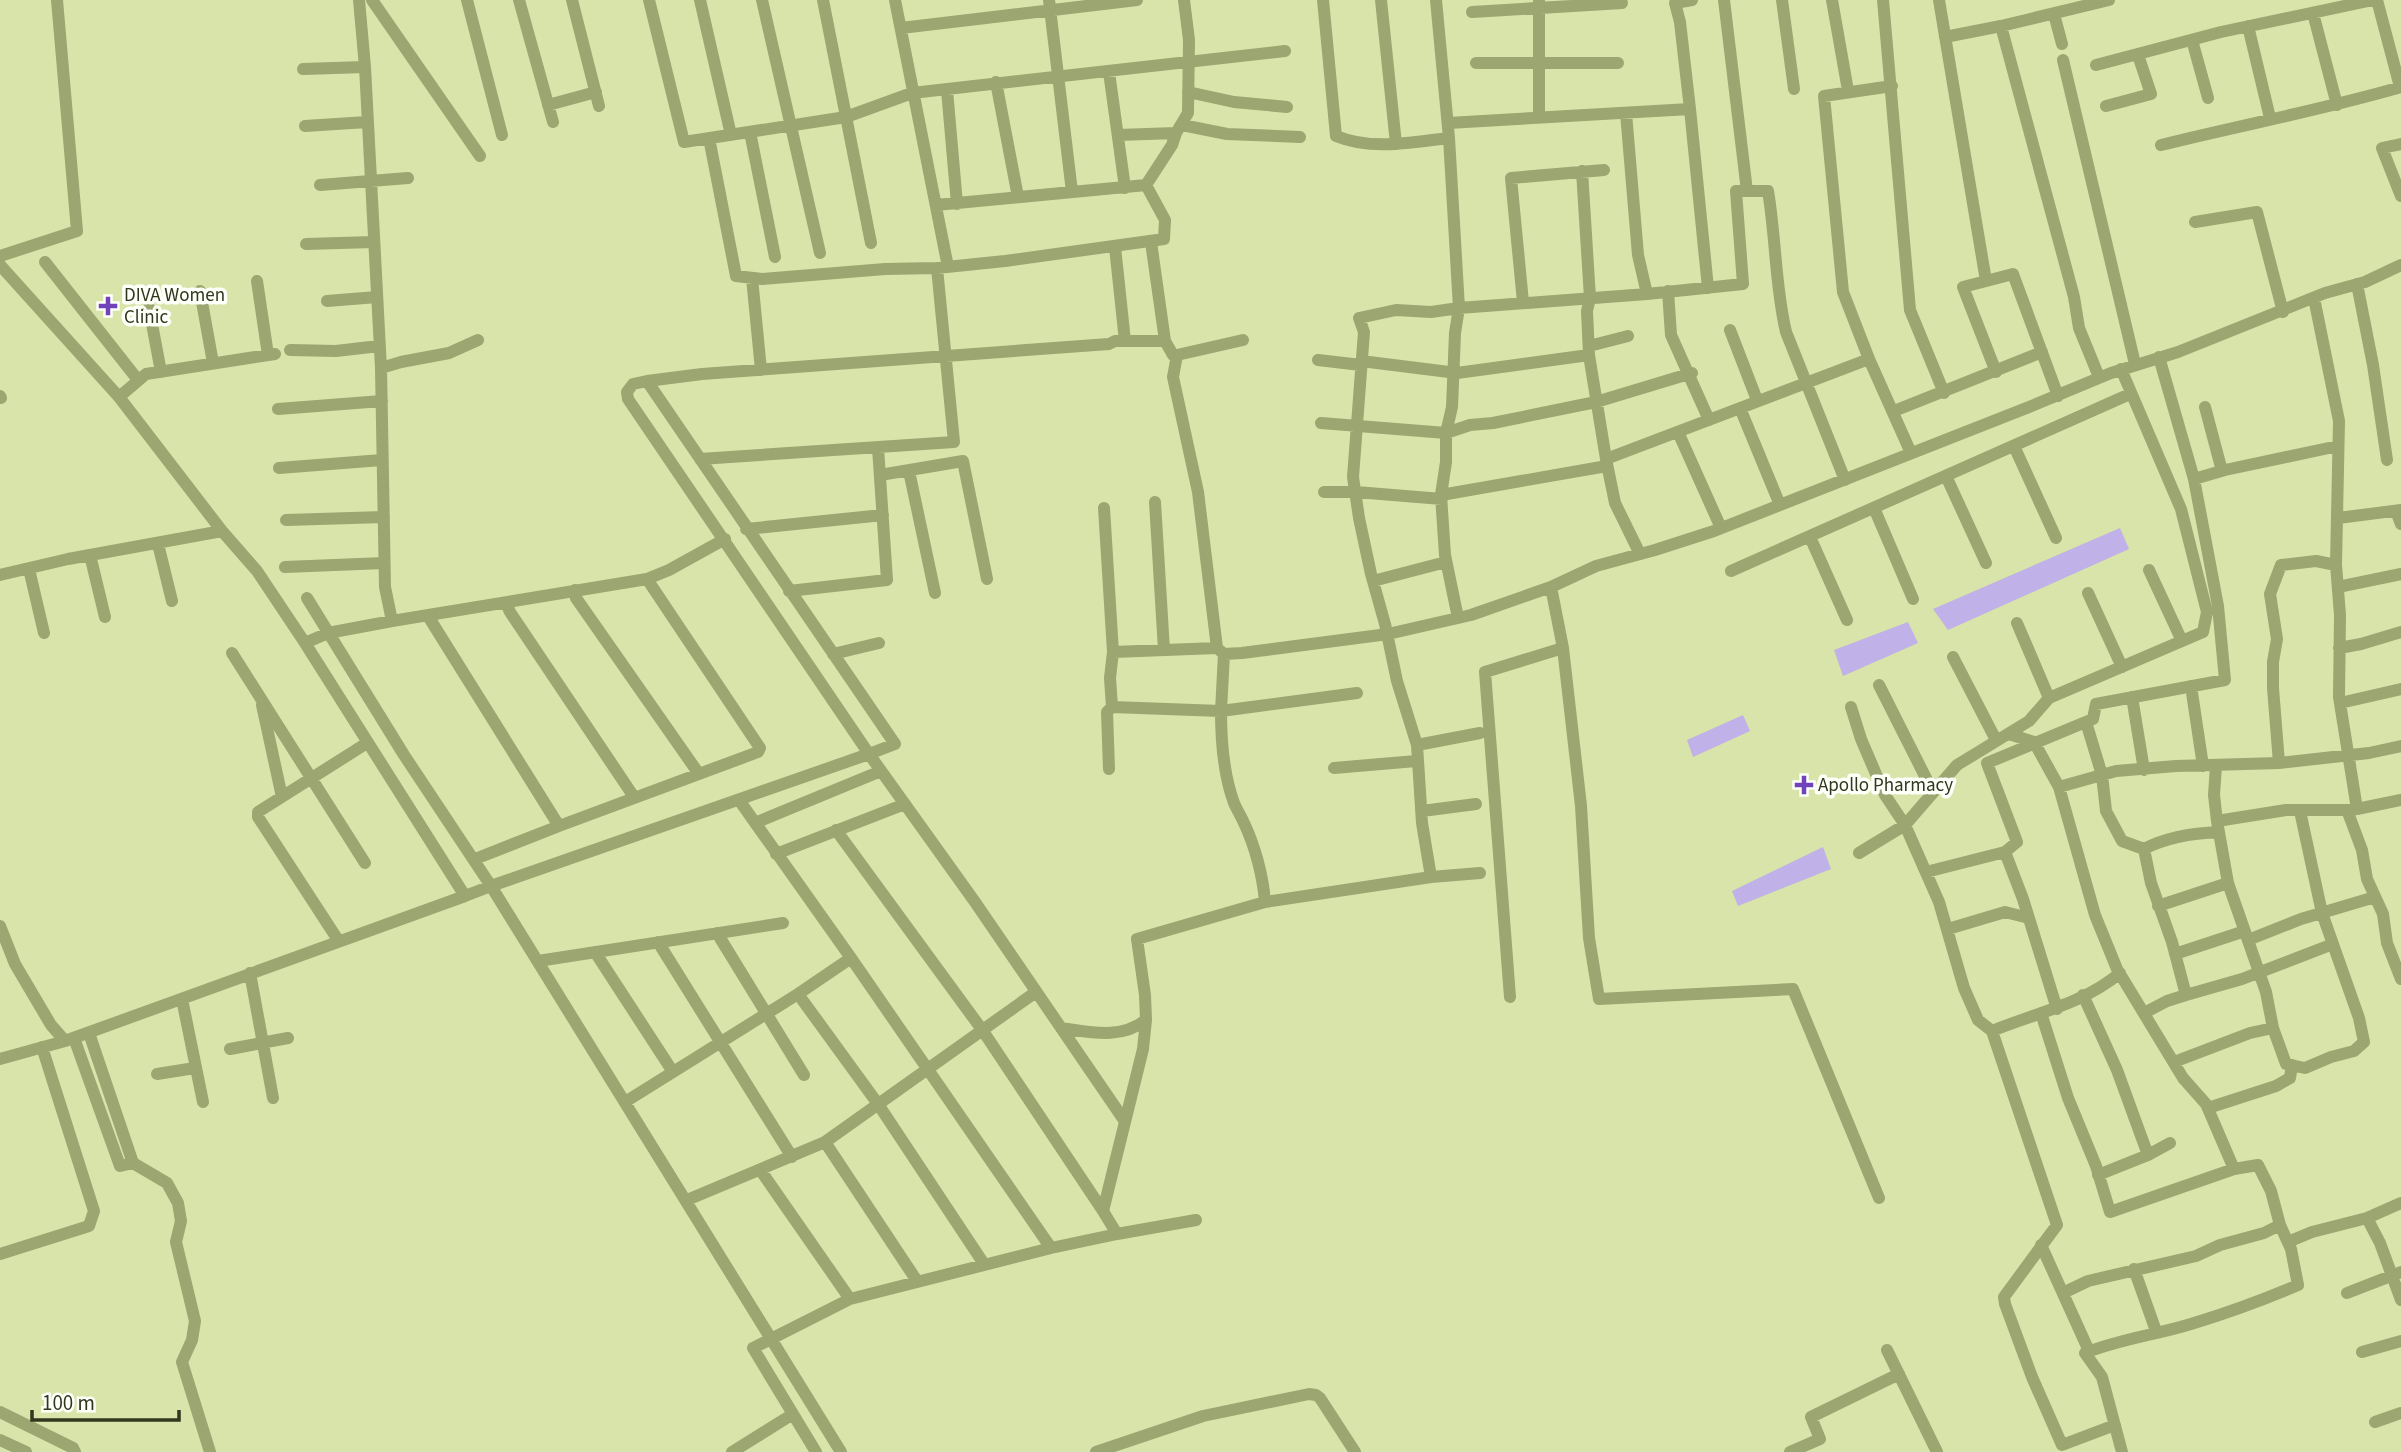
<svg xmlns="http://www.w3.org/2000/svg" width="2401" height="1452" font-family="'Source Sans 3',sans-serif">
  <style>
    .green { fill: #c0b1e8 }
    .lines { fill: none; stroke-linecap: round; stroke-linejoin: round }
    .minor { stroke: #9ba670; stroke-width: 12 }
    .poi-dot { fill: #7142ba; stroke: #fdfff9; stroke-width: 2.5 }
    .labels { text-anchor: middle; dominant-baseline: central; stroke-width: 7; stroke-linejoin: round; paint-order: stroke }
    .poi-label { font-size: 19px; fill: #31361e; stroke: #fdfff9; text-anchor: start }
  </style>
  <rect width="100%" height="100%" fill="#d8e4a9"/>
  <path class="green" d="M2120,528L2129,549L1948,630L1933,609Z
    M1908,622L1918,643L1843,676L1834,650Z
    M1743,715L1750,731L1693,757L1687,740Z
    M1823,847L1831,869L1738,906L1732,891Z"/>
  <g class="lines">
    <path class="minor" d="M359,0L365,67L381,368L385,587L392,621
      M372,0L480,156
      M467,0L502,135
      M519,0L553,122
      M572,0L599,106
      M649,0L684,142L846,117L912,93L1285,51
      M700,0L731,135
      M762,0L820,253
      M823,0L871,243
      M895,0L948,267
      M1049,0L1072,192
      M1323,0L1336,136C1372,151 1412,142 1449,138
      M1381,0L1396,144
      M1436,0L1449,138L1459,308L1455,333L1452,407L1446,433V462L1441,495L1445,555L1458,618
      M1539,0V118
      M1692,0L1675,3L1680,22L1690,109L1708,288
      M1724,0L1747,191
      M1782,0L1794,89
      M1832,0L1847,85
      M1883,0L1910,310L1944,393
      M1939,0L1986,281
      M2377,0L2400,87
      M1472,12L1622,3
      M2313,13L2337,105
      M2054,14L2062,44
      M2001,26L2109,0
      M2248,26L2270,118
      M901,28L1137,0
      M1945,37L2001,26L2074,297L2079,328L2099,377
      M2192,40L2208,98
      M2063,60L2135,364
      M1476,63H1618
      M2096,65L2221,32L2373,0
      M303,69L365,67
      M1109,72L1125,188
      M996,82L1018,197
      M1892,86L1824,96L1843,292L1869,359L1911,453
      M947,90L957,204
      M1188,92L1234,102L1287,107
      M548,105L596,92
      M2106,106L2151,94L2138,55
      M1626,113L1638,255L1647,294
      M1448,123L1690,109
      M1182,125L1227,134L1300,137
      M305,126L367,122
      M750,132L775,257
      M1118,135L1176,133
      M709,138L736,276L762,279L885,269L937,268L1005,261L1164,239L1165,220L1146,185L1172,145L1176,133L1188,113L1189,40L1184,0
      M2401,144L2382,148L2401,196
      M2161,145C2241,125 2322,110 2401,87
      M1582,171L1590,298L1587,311L1589,355L1606,459L1615,503L1640,554
      M320,185L408,178
      M936,205L1146,185
      M2195,222L2257,212L2283,312
      M1151,242L1165,341L1173,355H1177
      M306,244L373,242
      M1115,247L1125,341
      M0,256L77,231L57,0
      M45,262L138,380
      M0,265L119,397L222,531L257,571L305,643L465,896L65,1041L51,1025L15,964L0,926
      M752,278L761,370
      M257,281L268,355
      M2357,284L2373,365L2387,460
      M200,291L213,363
      M1668,291L1671,335L1709,420
      M2314,298L2339,421L2336,565L2340,615L2339,697L2357,809L2347,810L2362,850L2367,879L2383,914L2387,943L2401,979
      M327,301L377,297
      M1523,302L1511,178L1604,170
      M149,308L161,372
      M1730,330L1757,400
      M1589,346L1628,336
      M290,350L336,351L379,346
      M1177,355L1173,377L1198,492L1217,648L1224,654L1242,653L1388,634L1471,615L1551,587L1596,566L1655,550L1714,531L2034,405L2111,373L2178,352L2325,293L2365,282L2401,265
      M1177,355L1243,340
      M1318,360L1361,365
      M1361,361L1457,373L1589,355
      M381,368L401,362L449,353L478,340
      M1996,372L1963,287L2013,274L2058,396
      M647,381L702,374L1109,344L1115,341H1165
      M0,396L1,398
      M119,397L146,374L275,354
      M2205,407L2222,471
      M1740,408L1780,505
      M278,409L382,401
      M1894,411L2042,352
      M1321,423L1446,433L1470,425L1493,423L1596,402L1692,373
      M1678,432L1721,528
      M2014,446L2056,538
      M700,459L954,442L937,268
      M1606,459L1869,359
      M279,468L382,460
      M909,471L935,593
      M880,475L963,461L987,579
      M1946,476L1986,563
      M2194,479L2225,470L2338,446
      M1324,492H1356L1442,499
      M1441,495L1607,466
      M1155,502L1164,650
      M1104,508L1113,652L1110,678L1112,707
      M1874,508L1913,599
      M2396,511L2401,524
      M2338,518L2401,510
      M286,520L384,517
      M746,529L883,515
      M1810,537L1847,620
      M158,544L172,601
      M90,555L105,617
      M285,567L384,563
      M29,569L44,633
      M2149,570L2182,641
      M1731,571L2130,394
      M0,575L68,559L222,531
      M1373,581L1446,562
      M1551,587L1563,648L1581,806L1589,938L1599,999L1793,989L1879,1198
      M2338,587L2401,574
      M575,590L576,598L699,774
      M789,591L887,580L878,448
      M2088,593L2122,667
      M307,598L404,755L491,886L465,896
      M506,603L510,612L634,797
      M428,616L559,826L758,752L760,748L647,579
      M305,643L328,633L392,621L647,579L669,570L725,539
      M2339,648L2361,644L2401,632
      M1113,652L1217,648
      M232,653L365,863
      M833,654L879,643
      M1224,654L1221,711L1357,693
      M1953,657L1996,740
      M1879,685L1933,792
      M2191,686L2203,766
      M2132,697L2144,770
      M2049,698L2203,632L2207,612L2181,509L2121,369
      M2340,703L2401,689
      M262,705L282,797
      M1851,707L1861,739L1885,795L1905,825L1939,902L1964,988L1978,1020L1992,1031C2036,1013 2083,1004 2120,973
      M2086,722L2102,775L2106,811L2122,841L2144,849
      M2009,734L2034,742L2059,787L2095,915L2117,969L2183,1078L2206,1104L2234,1169L2258,1165L2271,1191L2280,1225L2291,1249L2298,1285C2263,1300 2227,1313 2191,1324C2155,1335 2120,1339 2085,1353L2102,1377L2122,1452
      M1417,745L1480,733
      M2279,763L2369,753L2401,746
      M2216,766L2214,795L2217,821L2228,883L2266,992L2273,1028L2286,1064L2305,1068L2331,1057L2354,1051L2364,1042L2359,1018L2322,913L2300,811
      M1334,768L1416,761
      M1109,769L1107,712L1112,707L1221,711C1221,740 1224,776 1234,803C1237,810 1241,816 1244,823C1255,846 1263,876 1265,902
      M2059,787L2116,771L2176,766L2279,763L2273,688V662L2277,639L2270,594L2281,565L2316,561L2336,565
      M739,800L851,958L1051,1248
      M2357,809L2401,800
      M1422,811L1476,804
      M2217,821L2286,810H2347
      M755,823L881,771
      M836,830L983,1031L1103,1211
      M2219,832C2193,833 2167,837 2144,849L2151,883L2172,942L2186,995L2242,979L2333,944
      M2005,852L2023,899L2057,1009
      M1859,853L1905,825L1957,765L2029,721L2049,698L2017,623
      M776,854L905,804
      M475,859L559,826
      M1926,872L2005,852L2017,842L1987,763L2093,719L2096,704L2225,680L2218,606L2194,479L2159,357
      M1431,877L1480,873
      M2158,906L2228,883
      M1948,929L2005,912L2029,918
      M717,933L804,1075
      M338,940L258,817V812L367,743
      M2248,940L2301,919L2375,897
      M658,942L792,1157
      M595,952L673,1072
      M2175,954L2245,931
      M851,958L798,994L878,1104L984,1264
      M538,961L783,923
      M250,973L273,1098
      M2083,995L2117,1070L2148,1155
      M1510,997L1485,672L1563,648
      M182,999L203,1102
      M2041,1013L2068,1098L2096,1166L2110,1212L2234,1169
      M2144,1013L2167,1001L2186,995
      M1061,1028C1091,1032 1120,1040 1146,1020
      M1992,1031L2057,1225L2004,1297L2005,1304L2032,1377L2062,1445L2115,1425
      M89,1033L133,1163
      M74,1038L120,1166L133,1163L167,1183L178,1203L181,1221L176,1242L195,1321L192,1340L182,1362L210,1452
      M230,1049L288,1038
      M0,1059L65,1041
      M2174,1062L2250,1033L2273,1028
      M157,1074L195,1068
      M625,1102L798,994
      M2208,1108L2276,1086L2290,1078L2292,1065
      M761,1171L850,1299
      M2098,1175L2148,1155L2170,1143
      M687,1200L825,1142
      M2367,1218L2380,1243L2401,1300
      M1196,1220L1117,1234L1103,1211L1143,1049L1146,1020L1145,995L1137,939L1265,902L1431,877L1422,823L1417,745L1397,681L1385,624L1371,574L1359,518L1353,477L1364,332L1359,318L1396,310L1431,312L1459,308L1647,294L1743,284L1736,191H1768C1776,238 1775,286 1786,332L1845,480
      M2288,1242L2312,1232L2367,1218L2401,1203
      M2041,1245L2089,1351
      M0,1254L89,1226L94,1211L42,1047
      M2134,1269L2156,1331
      M917,1281L825,1142L1036,992
      M2065,1292L2088,1281L2196,1256L2220,1245L2264,1233L2280,1225
      M2347,1293L2401,1272
      M1887,1350L1937,1452
      M2362,1352L2401,1341
      M0,1412L73,1448L75,1452
      M2375,1422L2401,1413
      M0,1440L26,1452
      M732,1452L793,1414
      M816,1452L753,1348L850,1299L1051,1248L1117,1234
      M841,1452L491,886L869,754L628,399L627,392L633,384L647,381L895,744L869,754L975,902L1124,1120
      M1096,1452L1203,1416L1309,1394L1316,1395L1320,1398L1355,1452
      M1790,1452L1820,1439L1811,1417L1899,1374"/>
  </g>
  <g class="poi-dot">
    <path d="M104.5 295.5h7v7h7v7h-7v7h-7v-7h-7v-7h7z"/>
    <path d="M1800.5 774.5h7v7h7v7h-7v7h-7v-7h-7v-7h7z"/>
  </g>
  <g class="labels">
    <g class="poi-label">
      <text x="124" y="295">DIVA Women<tspan x="124" dy="22">Clinic</tspan></text>
      <text x="1818" y="785">Apollo Pharmacy</text>
    </g>
  </g>
  <path d="M32 1410v10h147v-10" fill="none" stroke="#31361e" stroke-width="3.5"/>
  <text x="42" y="1410" font-size="21" fill="#31361e" stroke="#fdfff9" stroke-width="5" paint-order="stroke">100 m</text>
</svg>
